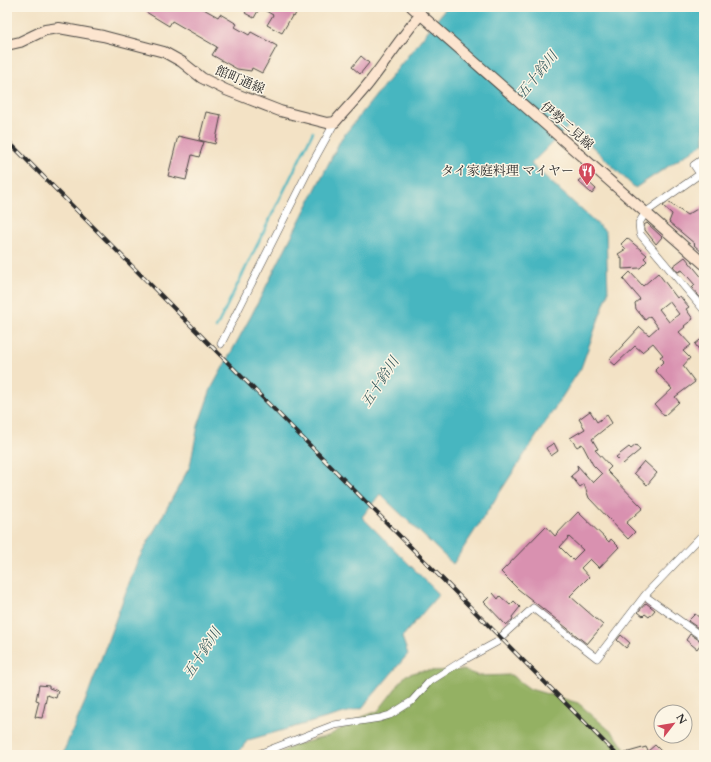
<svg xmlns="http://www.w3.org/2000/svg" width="711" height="762" font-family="Cardo,'Noto Serif JP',serif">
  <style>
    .forest { fill: #94b163; stroke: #606e47 }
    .water { fill: #47b6c0; stroke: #397076 }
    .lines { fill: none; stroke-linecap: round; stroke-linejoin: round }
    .stream { stroke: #47b6c0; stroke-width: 2.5 }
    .building { fill: #d991b0; fill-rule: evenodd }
    .minor-casing { stroke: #494642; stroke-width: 8 }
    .secondary-casing { stroke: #494642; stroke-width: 12 }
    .minor { stroke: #fff; stroke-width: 7 }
    .secondary { stroke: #fce5cf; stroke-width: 10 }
    .rail-casing { stroke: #2b2b2b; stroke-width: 4 }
    .rail { stroke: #fcf5e5; stroke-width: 2.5; stroke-dasharray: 8; stroke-linecap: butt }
    .labels { text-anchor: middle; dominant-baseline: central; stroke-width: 3; stroke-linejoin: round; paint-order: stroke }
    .street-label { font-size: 13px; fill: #2b2b2b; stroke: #fcf5e5 }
    .poi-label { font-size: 13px; fill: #2b2b2b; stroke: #fcf5e5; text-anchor: end }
    .water-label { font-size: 14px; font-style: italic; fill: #355c5f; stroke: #fcf5e5 }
  </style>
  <rect width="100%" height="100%" fill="#fcf5e5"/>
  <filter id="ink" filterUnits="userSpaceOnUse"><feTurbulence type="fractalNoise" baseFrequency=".025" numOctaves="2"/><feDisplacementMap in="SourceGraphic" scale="8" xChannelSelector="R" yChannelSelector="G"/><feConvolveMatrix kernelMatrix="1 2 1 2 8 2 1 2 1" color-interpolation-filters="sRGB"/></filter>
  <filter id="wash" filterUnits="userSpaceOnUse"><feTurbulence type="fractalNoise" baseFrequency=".012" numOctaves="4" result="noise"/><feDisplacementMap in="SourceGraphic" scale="16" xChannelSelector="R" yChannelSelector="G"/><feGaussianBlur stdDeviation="0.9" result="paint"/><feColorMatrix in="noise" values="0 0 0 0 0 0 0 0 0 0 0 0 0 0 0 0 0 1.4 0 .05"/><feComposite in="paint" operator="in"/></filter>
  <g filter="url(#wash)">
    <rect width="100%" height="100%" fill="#f3e2c5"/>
    <path class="forest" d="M463,670L479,676L511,675L530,689L578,703L615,735L629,755H277L292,746L328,736L362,717L378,711L406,675L420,671Z"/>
    <path class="water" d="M447,7H704V143L635,188L570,125L531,164L606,232L608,293L581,368L453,564L380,494L362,517L439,594L402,637L408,654L362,708L248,740L236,755H62L85,702L137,562L190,466L198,426L211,389L251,316L341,139Z"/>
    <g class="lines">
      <path class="stream" d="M216,328L313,132"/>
    </g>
    <g id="blocks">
      <path class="building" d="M149,7H200L218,17L220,14L237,24L235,27L249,35L251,32L277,46L262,73L252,68L251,71L237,69L212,55L217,47L172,21L169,26L146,12Z
        M249,7L259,9L254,18L245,13Z
        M259,7H299L294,17L292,16L282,33L267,25L273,15Z
        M361,56L369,63L360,74L352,67Z
        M206,112L221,115L215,144L199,140Z
        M178,136L204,142L199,157L192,155L186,180L168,176Z
        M583,177L596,189L592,194L578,181Z
        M668,202L687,215L704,205V254L694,245L695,244L669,222L672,214L663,206Z
        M647,223L662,237L656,244L645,230L644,225Z
        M627,238L647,255L644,258L647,261L640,268L622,269V259L618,254L626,249L621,244Z
        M685,257L704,280V302L692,288L695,285L682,270L678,272L673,266Z
        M630,272L643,286L658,273L677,298L680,296L683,300L689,307L686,309L693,319L684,326L685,327L679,332L691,345L683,351L690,358L683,366L695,382L675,397L679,402L664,416L655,405L672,389L655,370L664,361L660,357L663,355L653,343L642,352L635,346L615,365L609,360L640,327L649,335L658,327L650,316L645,320L636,309L635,303L640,299L623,279ZM669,301L679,314L669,322L659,309Z
        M704,337V357L695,344Z
        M590,411L597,422L607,415L612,423L592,439L598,449L595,450L611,467L607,471L643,508L626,523L635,532L628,539L589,498L584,484L580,487L571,476L578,470L577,465L593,483L602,474L593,465L582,444L577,447L570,438L585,429L579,419Z
        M554,443L558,451L551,456L546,448Z
        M636,445L640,450L623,464L616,457L629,447L631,449Z
        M644,461L657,473L647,485L634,473Z
        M578,512L609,542L611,539L619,547L599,568L590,559L581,568L589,577L570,596L603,625L587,644L518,589L501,572L546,526L555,536ZM569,537L583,550L573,560L560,547Z
        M493,593L498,599L500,596L510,605L514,601L520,607L512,617L513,619L506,625L484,602Z
        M646,603L655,610L649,617L645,614L643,616L638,612Z
        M695,614L704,621V632L688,621Z
        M690,634L702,642L697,649L686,640Z
        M621,635L630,643L626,648L617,640Z
        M39,685L49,686V688L58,691L56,698L47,695L42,718L35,717L39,701L36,700Z
        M655,745L665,755H625V753L646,747L648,751Z"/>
    </g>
  </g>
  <g filter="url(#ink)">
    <use href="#blocks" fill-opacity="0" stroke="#494642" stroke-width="1"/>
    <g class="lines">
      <defs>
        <path id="minor" d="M704,158L694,165L700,174L646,212L639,223L640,234L704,310
          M221,344L309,169L335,122
          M645,596L704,638
          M502,636L533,608L597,658L646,594L704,533
          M256,755L334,725L380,718L390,715L412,701L429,682L462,661L497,642"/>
        <path id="secondary" d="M412,7L704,264
          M7,45L20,42L45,30L59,28L103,36L164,52L182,62L202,78L226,90L280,111L327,123L335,122C346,109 359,96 369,83C387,60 402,36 421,14"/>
      </defs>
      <use href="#minor" class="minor-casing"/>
      <use href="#secondary" class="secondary-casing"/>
      <use href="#minor" class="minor"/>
      <use href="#secondary" class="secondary"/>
      <defs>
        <path id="rail" d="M7,140L617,755"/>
      </defs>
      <use href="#rail" class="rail-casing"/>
      <use href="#rail" class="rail"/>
    </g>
  </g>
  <defs>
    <symbol id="restaurant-pin" viewBox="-11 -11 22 30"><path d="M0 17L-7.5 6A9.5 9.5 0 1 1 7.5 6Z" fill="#d1495b" stroke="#fcf5e5"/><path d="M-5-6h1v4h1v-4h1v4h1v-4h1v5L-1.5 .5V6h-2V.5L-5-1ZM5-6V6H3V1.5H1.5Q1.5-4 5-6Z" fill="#fff"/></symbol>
  </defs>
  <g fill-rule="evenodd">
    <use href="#restaurant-pin" x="577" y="161" width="20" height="27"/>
  </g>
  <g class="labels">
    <g class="street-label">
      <text transform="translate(240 80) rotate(23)">館町通線</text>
      <text transform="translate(567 126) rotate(41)">伊勢二見線</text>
    </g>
    <g class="poi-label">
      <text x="574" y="171">タイ家庭料理 マイヤー</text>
    </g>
    <g class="water-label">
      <text transform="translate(537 75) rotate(-51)">五十鈴川</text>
      <text transform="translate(380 382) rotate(-57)">五十鈴川</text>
      <text transform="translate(202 653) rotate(-57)">五十鈴川</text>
    </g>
  </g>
  <rect width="711" height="762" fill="none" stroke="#fcf5e5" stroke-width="24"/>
  <g transform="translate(673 724) rotate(59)"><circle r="19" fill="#fcf5e5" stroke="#a8a49b"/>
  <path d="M0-3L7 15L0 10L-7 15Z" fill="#d1495b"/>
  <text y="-6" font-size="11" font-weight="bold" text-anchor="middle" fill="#2b2b2b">N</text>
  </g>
</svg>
